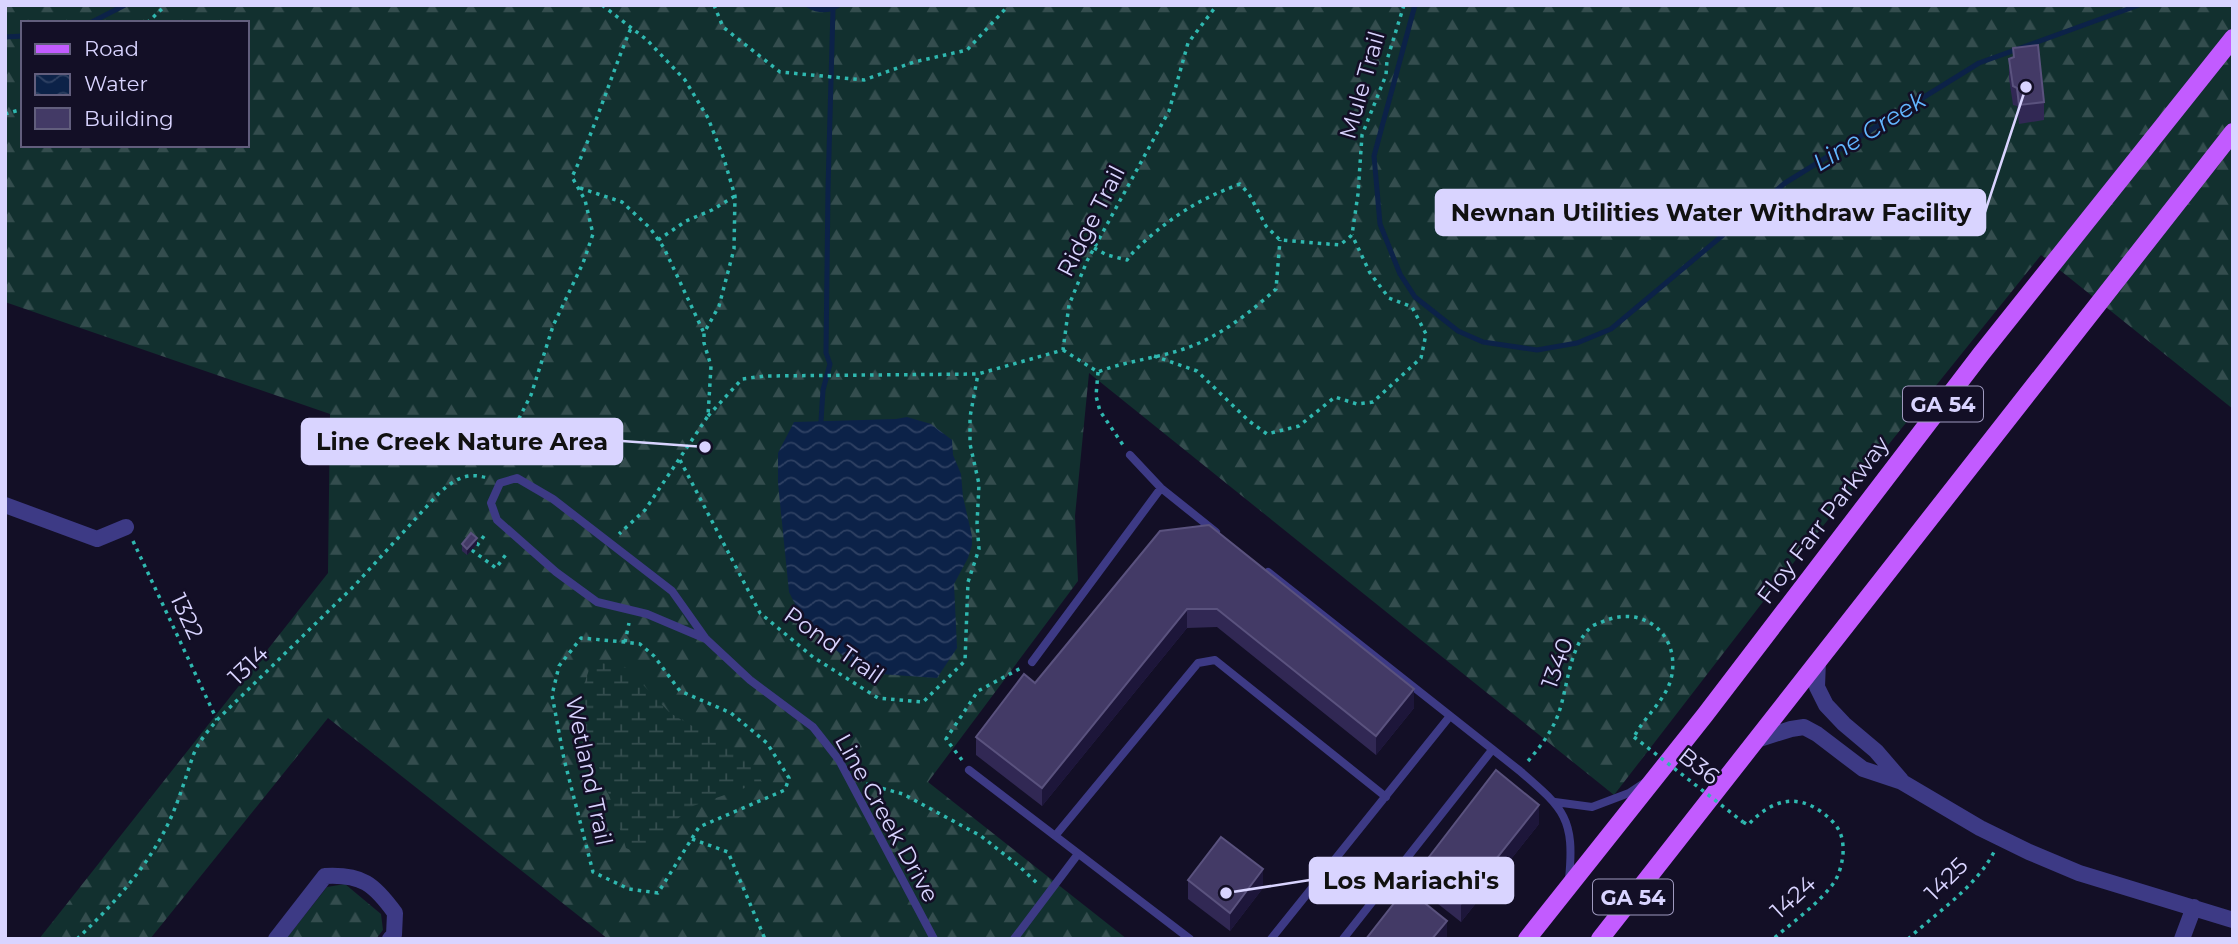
<svg xmlns="http://www.w3.org/2000/svg" width="2238" height="944" font-family="Montserrat,sans-serif">
  <style>
    .forest { fill: url(#forest-firs); fill-rule: evenodd }
    .wetland { fill: url(#wetland-marsh) }
    .water { fill: url(#water-waves) }
    .lines { fill: none; stroke-linecap: round; stroke-linejoin: round }
    .stream { stroke: #0c2248; stroke-width: 5 }
    .path { stroke: #2fb8b0; stroke-width: 3.5; stroke-dasharray: 3.5 5; stroke-linecap: butt }
    .lane { stroke: #3d3a85; stroke-width: 8 }
    .street { stroke: #3d3a85; stroke-width: 16 }
    .primary { stroke: #c25bff; stroke-width: 18 }
    .path-bridge { stroke: #2fb8b0; stroke-width: 3.5; stroke-dasharray: 3.5 5; stroke-linecap: butt }
    .wall { fill: #312854 }
    .shaded-wall { fill: #1d163a }
    .building { fill: #433a66; stroke: #5a527e; stroke-width: 2 }
    .labels { text-anchor: middle; dominant-baseline: central; stroke-width: 5; stroke-linejoin: round; paint-order: stroke }
    .shield { fill: #130f26; stroke: #9e99be; stroke-width: 2 }
    .shield-label { font-size: 21px; font-weight: bold; fill: #d9d4ff }
    .street-label { font-size: 23px; fill: #d9d4ff; stroke: #130f26 }
    .water-label { font-size: 24px; font-style: italic; fill: #62b6ff; stroke: #130f26 }
    .leader { fill: none; stroke: #d9d4ff; stroke-width: 2.5 }
    .callout-dot { fill: #d9d4ff; stroke: #130f26; stroke-width: 2.5 }
    .callout { fill: #d9d4ff; stroke: #d9d4ff; stroke-width: 2.5 }
    .callout-label { font-size: 24px; text-anchor: middle; font-weight: bold; fill: #111 }
  </style>
  <defs>
    <pattern id="forest-firs" width="22" height="20" patternUnits="userSpaceOnUse" patternTransform="scale(1.75)"><rect width="22" height="20" fill="#12302f"/><path d="M5 1l3.5 6h-7zM16 11l3.5 6h-7z" fill="#344d4e"/></pattern>
    <pattern id="wetland-marsh" width="20" height="14" patternUnits="userSpaceOnUse" patternTransform="scale(1.75)"><rect width="20" height="14" fill="#12302f"/><path d="M1 5h8M5 5V1M11 12h8M15 12V8" fill="none" stroke="#344d4e"/></pattern>
    <pattern id="water-waves" width="16" height="10" patternUnits="userSpaceOnUse" patternTransform="scale(1.75)"><rect width="16" height="10" fill="#0c2248"/><path d="M0 5q4-4 8 0t8 0" fill="none" stroke="#2f4163"/></pattern>
  </defs>
  <rect width="100%" height="100%" fill="#130f26"/>
  <path class="forest" d="M5,5H2233V409L2041,255L1786,572L1614,795L1089,373L1075,516L1078,581L928,782L1127,939H608L328,718L150,939H39L328,573L330,414L5,302ZM23,23H247V145H23Z
    M345,884L381,914L383,930L376,939H286L327,887Z"/>
  <path class="wetland" d="M592,661L627,668L670,713L749,759L762,782L693,806L637,853L626,848L604,779L575,711Z"/>
  <path class="water" d="M907,417L931,424L952,440L953,455L961,474L963,497L972,536V545L968,558L954,584L957,648L937,678L865,673L831,646L800,614L789,592L778,483V453L794,422L896,419Z"/>
  <g class="lines">
    <path class="stream" d="M808,5C818,11 828,12 839,5
      M1415,5L1374,156L1380,224L1400,274L1415,297L1458,331L1483,342L1537,350L1577,343L1611,329L1785,183L1979,63L2139,5
      M90,23L125,5
      M5,37L23,36
      M821,421L823,390L830,364L826,353L828,188L833,9"/>
    <path class="path" d="M602,5L647,40L685,80L708,118L724,159L735,196L734,249L719,306L704,333V343L711,366L708,416L645,510L619,534
      M714,5L723,27L780,72L864,80L914,62L967,50L1009,5
      M147,23L166,5
      M5,114L23,109
      M580,188L622,202L650,228L664,248L704,333
      M658,240L686,221L712,210L735,196
      M1094,248L1107,255L1127,260C1135,249 1144,242 1154,233C1184,209 1203,198 1240,184L1249,194L1266,226L1280,240L1340,245L1352,235L1358,194L1362,135L1386,75L1387,60L1404,5
      M1063,350L1098,372C1128,360 1162,358 1192,346C1223,334 1252,311 1276,289L1280,240
      M1154,356L1197,371L1249,421L1267,434L1299,426L1335,397L1357,404L1373,402L1421,358L1426,334L1412,307L1389,298L1370,273L1352,235
      M1098,372L1096,396L1100,411L1123,445
      M708,416L742,379L765,376L978,374L1063,350L1069,305L1087,261L1169,111L1188,43L1217,5
      M511,434L531,395L553,326L583,263L593,234L585,200L572,177C595,129 610,78 631,28
      M680,460L760,613L813,657L878,698L923,702L965,661L968,582L979,549L977,524L979,484L970,444V417L978,374
      M484,536L473,551L496,568L507,553
      M133,541L217,720
      M625,642L581,638L559,666L552,695L564,759L593,872L629,889L658,893L699,827L785,790L789,778L767,743L731,713L680,691L654,656L640,644L625,642L629,623
      M962,760L946,739L978,691L1021,668
      M1528,761C1541,746 1553,730 1559,712C1568,686 1569,647 1591,627C1593,625 1597,624 1600,623C1641,602 1682,634 1671,679C1665,701 1644,717 1634,737
      M866,784L903,794L981,836L1019,866L1039,885
      M1743,822L1748,825C1770,801 1795,792 1823,813C1838,825 1844,834 1843,854C1842,864 1839,876 1833,884C1817,905 1793,922 1773,939
      M692,839L728,852L765,939
      M77,939C111,907 146,869 167,826C178,804 185,779 193,756C198,742 208,731 217,720L355,585L440,492C457,478 468,471 490,479
      M1908,939C1937,912 1975,888 1994,852"/>
    <path class="lane" d="M1130,455L1161,488L1216,532
      M1268,572L1520,771C1564,809 1575,818 1569,879
      M706,639L647,614L597,602L556,572L497,520L491,503L500,483L517,478L553,499L672,591L706,639L750,680L813,727L839,760L934,939
      M1032,662L1161,488
      M969,770L1190,939
      M1555,802L1592,807L1629,793L1644,783
      M1055,836L1198,663L1215,660L1386,797
      M1014,939L1078,854
      M1271,939L1450,716
      M1343,939L1492,750"/>
    <path class="street" d="M5,505L97,539L126,527
      M1818,660L1817,687L1826,705L1844,724L1876,751L1901,780
      M1756,740L1791,729L1804,727L1817,734L1863,769L1902,782L1980,828L2029,852L2079,873L2233,920
      M276,939L325,876C362,874 374,884 395,913L394,935L390,939
      M2182,939L2194,907"/>
    <path class="primary" d="M1527,939L1705,715L1981,354L2233,38
      M1600,939L2233,132"/>
    <path class="path-bridge" d="M1634,737L1743,822"/>
  </g>
  <path class="wall" d="M2013,48L2044,102V120L2019,124L2017,106L2013,105L2009,78V59L2013,58Z
    M1160,531L1414,708L1376,755L1217,627L1187,628L1042,806L976,755V737L1035,683Z
    M462,544H477L467,555L462,551Z
    M1539,824L1461,922L1419,889V870Z
    M1188,880L1263,888L1230,931L1188,899Z"/>
  <path class="shaded-wall" d="M477,538V544L467,555V549Z
    M1187,609V628L1042,806V788Z
    M1414,689V708L1376,755V736Z
    M1539,805V824L1461,922V903Z
    M1263,869V888L1230,931V913Z
    M1447,921V939H1432Z"/>
  <path class="building" d="M2038,45L2044,102L2019,105L2017,88L2013,86L2009,59L2014,57L2013,48Z
    M1209,525L1414,689L1376,736L1217,609H1187L1042,788L976,737L1024,674L1035,683L1160,531Z
    M471,533L477,538L467,549L462,544Z
    M1496,770L1539,805L1461,903L1419,870Z
    M1221,837L1263,869L1230,913L1188,880Z
    M1406,888L1447,921L1432,939H1366Z"/>
  <g class="labels">
    <g class="shield">
      <rect x="1903" y="386.5" width="80" height="35" rx="5"/>
      <rect x="1593" y="879.5" width="80" height="35" rx="5"/>
    </g>
    <g class="shield-label">
      <text x="1943" y="404">GA 54</text>
      <text x="1633" y="897">GA 54</text>
    </g>
    <g class="street-label">
      <text transform="translate(1362 85) rotate(-74)">Mule Trail</text>
      <text transform="translate(1091 221) rotate(-63)">Ridge Trail</text>
      <text transform="translate(1823 520) rotate(-53)">Floy Farr Parkway</text>
      <text transform="translate(187 616) rotate(65)">1322</text>
      <text transform="translate(834 645) rotate(35)">Pond Trail</text>
      <text transform="translate(1557 663) rotate(-70)">1340</text>
      <text transform="translate(248 665) rotate(-44)">1314</text>
      <text transform="translate(1699 766) rotate(38)">B36</text>
      <text transform="translate(589 771) rotate(78)">Wetland Trail</text>
      <text transform="translate(887 818) rotate(61)">Line Creek Drive</text>
      <text transform="translate(1946 879) rotate(-45)">1425</text>
      <text transform="translate(1793 897) rotate(-42)">1424</text>
    </g>
    <g class="water-label">
      <text transform="translate(1869 131) rotate(-32)">Line Creek</text>
    </g>
  </g>
  <path class="leader" d="M2026 87L1985 212M705 447L622 441M1226 893L1310 880"/>
  <g class="callout-dot">
    <circle cx="2026" cy="87" r="7"/>
    <circle cx="705" cy="447" r="7"/>
    <circle cx="1226" cy="893" r="7"/>
  </g>
  <g class="callout">
    <rect x="1436" y="190" width="549" height="45" rx="7"/>
    <rect x="302" y="419" width="320" height="45" rx="7"/>
    <rect x="1310" y="858" width="203" height="45" rx="7"/>
  </g>
  <g class="callout-label">
    <text x="1711" y="221">Newnan Utilities Water Withdraw Facility</text>
    <text x="462" y="450">Line Creek Nature Area</text>
    <text x="1411" y="889">Los Mariachi's</text>
  </g>
  <rect width="2238" height="944" fill="none" stroke="#d9d4ff" stroke-width="14"/>
  <rect x="21" y="21" width="228" height="126" fill="#130f26" stroke="#625e7d" stroke-width="2"/>
  <rect x="35" y="44" width="35" height="10" fill="#c25bff" stroke="#625e7d" stroke-width="2"/>
  <text x="84" y="56" font-size="21" fill="#d9d4ff">Road</text>
  <rect x="35" y="74" width="35" height="21" fill="url(#water-waves)" stroke="#625e7d" stroke-width="2"/>
  <text x="84" y="91" font-size="21" fill="#d9d4ff">Water</text>
  <rect x="35" y="108" width="35" height="21" fill="#433a66" stroke="#625e7d" stroke-width="2"/>
  <text x="84" y="126" font-size="21" fill="#d9d4ff">Building</text>
</svg>
